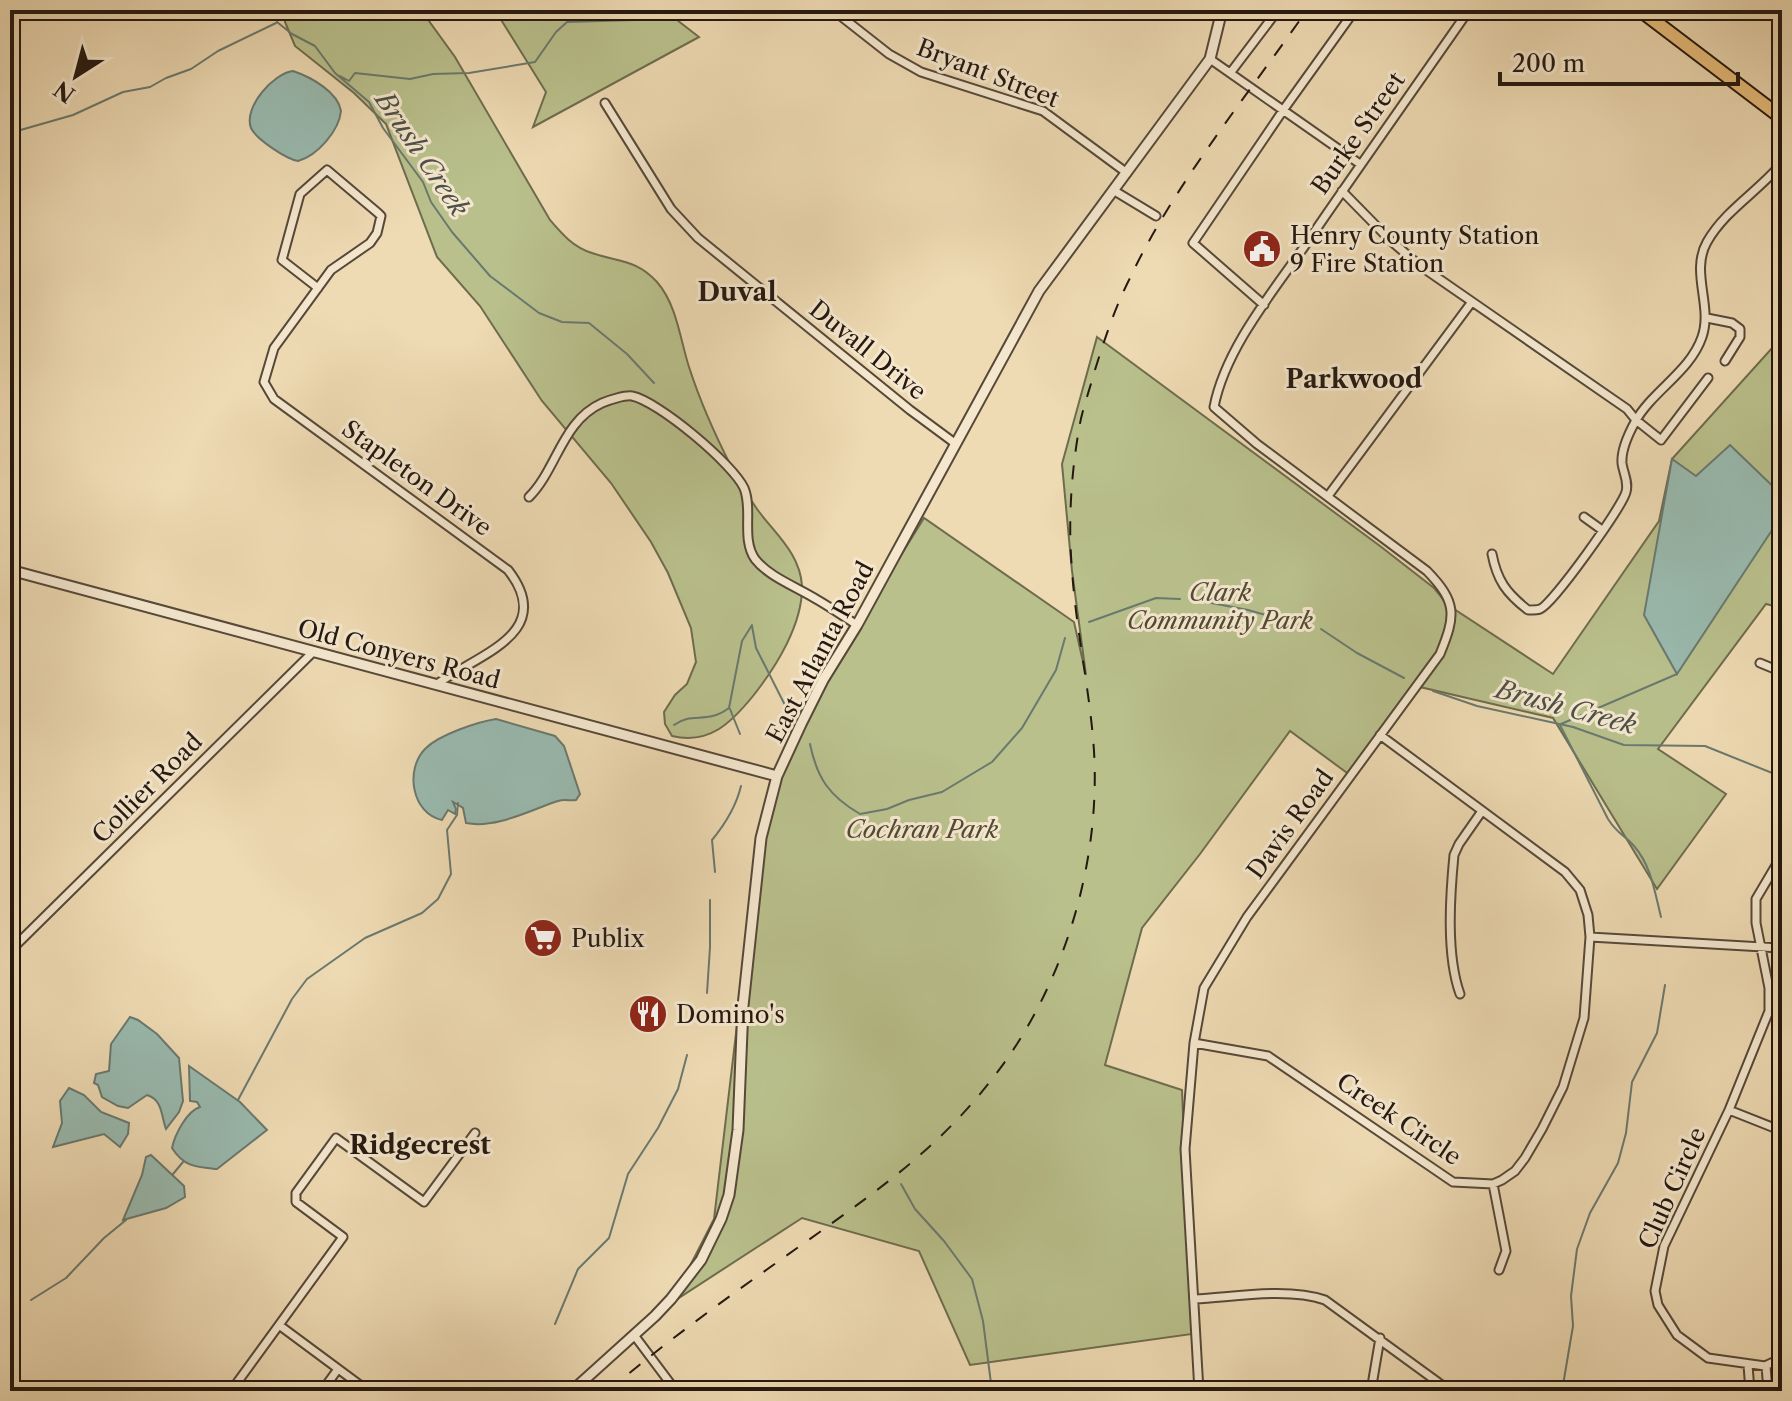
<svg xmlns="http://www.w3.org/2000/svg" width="1792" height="1401" font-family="'Libre Caslon Text',serif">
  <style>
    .green { fill: #b9c08c; stroke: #6e6c4e; stroke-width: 2 }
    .water { fill: #99baaf; stroke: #6a796f; stroke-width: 2 }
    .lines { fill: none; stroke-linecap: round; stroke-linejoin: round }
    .stream { stroke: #6a796f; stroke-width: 2 }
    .minor-casing { stroke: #564839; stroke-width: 11 }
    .tertiary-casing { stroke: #564839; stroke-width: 13 }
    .trunk-casing { stroke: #241810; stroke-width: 16 }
    .minor { stroke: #f4e7ce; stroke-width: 7 }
    .tertiary { stroke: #f4e7ce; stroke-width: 9 }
    .trunk { stroke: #e7bd7a; stroke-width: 12 }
    .rail { stroke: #241810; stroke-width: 2; stroke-dasharray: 14 14; stroke-linecap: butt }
    .labels { text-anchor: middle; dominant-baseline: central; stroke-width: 6; stroke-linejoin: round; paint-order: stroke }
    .street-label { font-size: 24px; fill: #241810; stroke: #f4e7ce }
    .poi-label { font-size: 24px; fill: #241810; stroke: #f4e7ce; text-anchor: start }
    .park-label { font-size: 24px; font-style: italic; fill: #514a35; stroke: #f4e7ce }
    .water-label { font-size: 26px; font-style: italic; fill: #4d5148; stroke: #f4e7ce }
    .neighbourhood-label { font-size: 26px; font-weight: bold; fill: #241810; stroke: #f4e7ce }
  </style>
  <rect width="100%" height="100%" fill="#eedab3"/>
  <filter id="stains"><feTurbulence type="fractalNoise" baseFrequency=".0025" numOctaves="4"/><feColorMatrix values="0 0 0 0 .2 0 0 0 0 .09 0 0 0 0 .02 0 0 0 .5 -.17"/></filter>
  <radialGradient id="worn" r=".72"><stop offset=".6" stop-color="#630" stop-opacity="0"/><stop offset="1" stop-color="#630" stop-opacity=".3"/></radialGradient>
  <path class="green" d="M285,10H421L455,57L550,220C562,234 573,247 592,253C618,262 636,259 657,282C677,305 680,339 689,367C700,401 715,435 732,468C739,482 748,496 757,509C775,534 800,553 802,586C803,624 776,667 753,696C731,723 709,745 672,736L665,724L664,712L675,695L687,684L696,662L691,628L668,573L651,542L611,483L542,401L480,306L437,257L386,124L354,93L295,46L285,22Z
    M495,10H664L699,37L533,127L546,92Z
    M1097,337L1380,546L1434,588L1448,605L1553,674L1659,521L1672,459L1782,337V608L1766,604L1658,749L1726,794L1657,889L1553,718L1420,687L1444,653L1446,634L1440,654L1380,735L1354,778L1290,731L1200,854L1142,928L1105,1065L1182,1090L1192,1334L970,1365L919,1251L802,1218L671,1303L714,1219L758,848L773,775L812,699L924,518L1074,622L1086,675L1072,571L1062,464Z"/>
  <path class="water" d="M293,71C311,77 338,92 341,111C339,131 317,156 298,161C286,159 256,139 251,128C243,107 274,73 293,71Z
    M1730,445L1782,495V515L1677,674L1644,615L1672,459L1696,476Z
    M496,719L555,736L564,746L580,794L576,800C570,801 564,799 558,801C530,810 496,829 466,823L463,808L453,802L456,809L455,814L448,810L442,820C412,814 404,769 426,748C439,735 477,722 496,719Z
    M130,1017L138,1020L157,1034L179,1058L183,1101L179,1112L166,1129C161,1116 163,1100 147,1095L128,1108L118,1106L102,1097L98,1085L94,1083L96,1074L109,1071L111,1044Z
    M189,1066L240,1102L267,1130L217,1169C196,1167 184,1167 172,1148C175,1134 187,1111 200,1107L197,1102L190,1101Z
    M69,1088L84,1095L101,1112L129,1123L128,1134L120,1147L104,1134L53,1147L62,1123L60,1101Z
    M151,1155L184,1186L185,1197L166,1208L123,1220L142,1175L146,1157Z"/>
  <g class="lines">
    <path class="stream" d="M277,21L279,10
      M277,22L292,34L315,46L335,73L369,102L383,128L423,182L431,202L452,232L490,276L539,313L562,322L589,323L627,354L654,383
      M10,28C26,9 60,18 82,10
      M340,76L349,81L355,73L410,79L433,74L469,73L535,62L556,32L567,22L635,20L653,15L659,10
      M10,133L73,115L123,92L150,87L166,78L191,69L218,51L276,23
      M1196,600L1248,610L1308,627
      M1089,622L1156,598L1180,599
      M752,626L756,648L791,717
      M1321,629L1357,653L1404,678
      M1433,691L1477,706L1573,727L1624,745L1705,746L1782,777
      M730,709L740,734
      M1561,724L1677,674
      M674,725C693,711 706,725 729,708L742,641L752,625
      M1560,725L1608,819C1618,835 1624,834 1634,846C1651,865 1655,893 1661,917
      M810,744C817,778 829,796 860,814L887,809L909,800L942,792L992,762L1022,728L1056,670L1065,638
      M715,872L712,840C726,823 736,807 741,786
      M707,993L710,947V900
      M238,1100L292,999L307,979L365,938L422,913L438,899L451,874L447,830L457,815L458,803
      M173,1174L183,1162
      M901,1184L915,1209L944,1241L972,1279L983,1321L992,1391
      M31,1300L66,1278L104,1238L126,1220
      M555,1324L578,1269L609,1238L628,1174L658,1128L678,1089L687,1055
      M1562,1391L1573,1326L1571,1296L1577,1249L1590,1213L1618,1163L1626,1133L1632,1082L1657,1033L1665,985"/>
    <defs>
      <path id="minor" d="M833,10L889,54L921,72L1043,111L1127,173
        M1210,59L1360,164
        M1231,72L1278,10
        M605,103L671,209L698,238L910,410L956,444
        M1113,190L1156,216
        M1342,191L1390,240L1419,265L1627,409L1636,420L1661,440L1708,378
        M318,288L282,260L300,194L327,170L378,213L381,216L377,233L370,243L331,270L274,348L264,382L274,399L508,570C557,633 479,654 437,684
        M1264,305L1193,243L1284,109L1355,10
        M1707,318L1732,323L1740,329V337L1725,361
        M1328,496L1471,303
        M529,497C557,469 562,421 602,403C609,400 625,395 632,396C658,401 733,464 744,488C753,509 741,539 755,559C769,577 797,587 816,599C830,607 843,616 857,625
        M1584,517L1602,530
        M1492,554C1497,580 1506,593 1528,610C1530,610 1538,610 1540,609C1553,604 1622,507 1626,492C1629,481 1623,473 1622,463C1621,450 1629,433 1635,422C1652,391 1690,372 1702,337C1713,306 1690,272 1707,242C1725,210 1759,191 1782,163
        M1760,663L1782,672
        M1782,855L1756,899V923L1769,988V1011L1729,1110L1664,1246L1655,1291L1658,1305L1677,1335L1708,1358L1765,1366L1782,1358
        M1590,937L1782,948
        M10,951L313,652
        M1460,994C1446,955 1450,896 1454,855L1459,844L1482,811
        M1194,1043L1268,1056L1453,1182L1493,1184L1502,1180L1515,1171L1525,1158L1542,1129L1563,1087L1584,1018L1590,937L1588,915L1580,890L1565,872L1380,735
        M1729,1110L1782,1131
        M1493,1184L1506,1251L1499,1270
        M1195,1299C1234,1297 1288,1287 1325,1300L1450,1391
        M634,1335L676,1391
        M1748,1365L1750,1391
        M1766,1366L1768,1391
        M231,1391L279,1325
        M322,1391L338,1369
        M368,1391L279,1325L343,1237L296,1202V1193L336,1138L424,1202L475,1133
        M1099,1391L1132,1387L1145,1391
        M1199,1391L1185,1149L1194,1043L1204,988L1247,917L1440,654C1456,615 1457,602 1427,571L1257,444L1214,407C1225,350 1271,294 1304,247C1358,168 1414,89 1469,10
        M1371,1391L1380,1338"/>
      <path id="tertiary" d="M10,570L777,776
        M572,1391L655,1316L671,1299L701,1260L721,1219L729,1195L738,1130L743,1006L761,838L777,776L801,724L823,680L857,625L1039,291L1210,59L1222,10"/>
      <path id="trunk" d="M1640,10L1782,118"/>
    </defs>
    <use href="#minor" class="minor-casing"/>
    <use href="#tertiary" class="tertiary-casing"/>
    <use href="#trunk" class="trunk-casing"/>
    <use href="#minor" class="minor"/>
    <use href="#tertiary" class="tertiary"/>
    <use href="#trunk" class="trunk"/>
    <path class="rail" d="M608,1391C669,1339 735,1292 800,1246C887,1184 957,1136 1017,1044C1071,959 1100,852 1094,751C1090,690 1076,631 1072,570C1068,523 1071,475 1079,429C1082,410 1089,392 1094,373C1104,341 1114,310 1129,280C1173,186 1247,96 1307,10"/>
  </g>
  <defs>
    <symbol id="civic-disc" viewBox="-11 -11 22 22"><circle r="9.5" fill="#8f2418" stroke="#f4e7ce"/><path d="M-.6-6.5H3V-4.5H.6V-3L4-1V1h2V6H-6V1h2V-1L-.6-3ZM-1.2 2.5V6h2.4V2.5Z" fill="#fff"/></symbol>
    <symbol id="supermarket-disc" viewBox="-11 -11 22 22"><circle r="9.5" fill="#8f2418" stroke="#f4e7ce"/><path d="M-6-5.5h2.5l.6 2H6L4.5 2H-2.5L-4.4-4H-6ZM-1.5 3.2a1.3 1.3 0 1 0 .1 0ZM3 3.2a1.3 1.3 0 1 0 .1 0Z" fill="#fff"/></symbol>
    <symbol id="restaurant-disc" viewBox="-11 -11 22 22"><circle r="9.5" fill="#8f2418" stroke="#f4e7ce"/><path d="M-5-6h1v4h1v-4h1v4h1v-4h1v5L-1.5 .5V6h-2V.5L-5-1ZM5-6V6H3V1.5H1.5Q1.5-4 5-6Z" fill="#fff"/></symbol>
  </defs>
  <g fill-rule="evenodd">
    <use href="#civic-disc" x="1240" y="227" width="44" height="44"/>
    <use href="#supermarket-disc" x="521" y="916" width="44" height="44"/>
    <use href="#restaurant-disc" x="626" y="992" width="44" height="44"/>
  </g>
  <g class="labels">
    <g class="street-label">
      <text transform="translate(988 73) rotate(21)">Bryant Street</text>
      <text transform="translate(1358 133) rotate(-55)">Burke Street</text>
      <text transform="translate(868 350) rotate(39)">Duvall Drive</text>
      <text transform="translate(417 478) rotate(36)">Stapleton Drive</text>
      <text transform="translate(820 652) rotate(-62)">East Atlanta Road</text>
      <text transform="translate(399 654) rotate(15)">Old Conyers Road</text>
      <text transform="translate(147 788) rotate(-45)">Collier Road</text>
      <text transform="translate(1290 824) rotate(-54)">Davis Road</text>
      <text transform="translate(1399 1119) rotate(34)">Creek Circle</text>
      <text transform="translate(1672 1188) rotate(-66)">Club Circle</text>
    </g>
    <g class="poi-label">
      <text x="1290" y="235">Henry County Station<tspan x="1290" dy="28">9 Fire Station</tspan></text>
      <text x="571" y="938">Publix</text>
      <text x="676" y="1014">Domino's</text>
    </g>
    <g class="park-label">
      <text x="1220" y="592">Clark<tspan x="1220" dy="28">Community Park</tspan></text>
      <text x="922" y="829">Cochran Park</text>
    </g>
    <g class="water-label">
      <text transform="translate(422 154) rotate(56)">Brush Creek</text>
      <text transform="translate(1566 707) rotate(15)">Brush Creek</text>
    </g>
    <g class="neighbourhood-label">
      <text x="737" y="292">Duval</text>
      <text x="1354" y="379">Parkwood</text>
      <text x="420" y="1145">Ridgecrest</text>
    </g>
  </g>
  <rect width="1792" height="1401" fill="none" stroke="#eedab3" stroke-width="40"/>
  <rect x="12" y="12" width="1768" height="1377" fill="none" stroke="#241810" stroke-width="4"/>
  <rect x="20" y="20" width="1752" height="1361" fill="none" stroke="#241810" stroke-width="2"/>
  <g transform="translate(76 76) rotate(216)" stroke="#f4e7ce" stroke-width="6" paint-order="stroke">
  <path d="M0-6L14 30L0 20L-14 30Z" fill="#241810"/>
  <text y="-12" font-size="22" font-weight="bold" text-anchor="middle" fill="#241810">N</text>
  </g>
  <path d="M1500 72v12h238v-12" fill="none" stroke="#241810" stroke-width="4"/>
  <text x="1512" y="72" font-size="24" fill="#241810" stroke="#f4e7ce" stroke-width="6" paint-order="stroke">200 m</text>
  <rect width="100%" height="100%" filter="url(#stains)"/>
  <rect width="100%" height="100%" fill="url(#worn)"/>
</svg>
